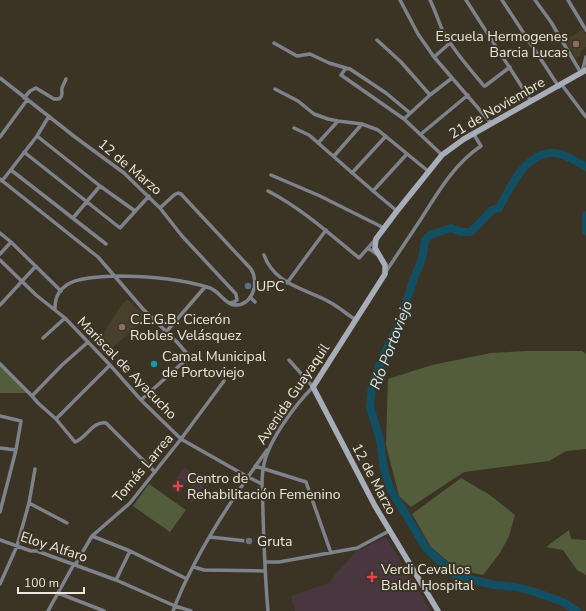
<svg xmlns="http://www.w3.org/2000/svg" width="586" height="611" font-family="'Nunito Sans',sans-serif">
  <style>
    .built { fill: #49402b }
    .medical { fill: #4a363e }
    .green { fill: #535d3b }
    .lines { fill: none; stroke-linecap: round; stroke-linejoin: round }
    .river { stroke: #134f63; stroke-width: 8 }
    .street { stroke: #7e828a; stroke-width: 3.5 }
    .secondary { stroke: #a7aeba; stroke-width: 5.5 }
    .education-dot { fill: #8d6e63; stroke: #3b3425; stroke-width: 1.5 }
    .service-dot { fill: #5c6f8a; stroke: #3b3425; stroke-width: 1.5 }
    .culture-dot { fill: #0f9aa8; stroke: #3b3425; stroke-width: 1.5 }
    .health-dot { fill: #e0444e; stroke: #3b3425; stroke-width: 1.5 }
    .worship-dot { fill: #6b7280; stroke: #3b3425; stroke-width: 1.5 }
    .labels { text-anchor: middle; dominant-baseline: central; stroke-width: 4; stroke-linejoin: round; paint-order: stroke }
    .poi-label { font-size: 14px; fill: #ece8de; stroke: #3b3425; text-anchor: start }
    .street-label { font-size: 14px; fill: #ece8de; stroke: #3b3425 }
    .water-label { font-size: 15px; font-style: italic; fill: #c9eaf8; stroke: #3b3425 }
  </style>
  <rect width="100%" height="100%" fill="#3b3425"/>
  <path class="built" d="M582,29L586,35V47L580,52L581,55L576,58L565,41Z
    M127,299L146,318L105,354L96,345L120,307Z"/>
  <path class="medical" d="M184,467L195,474L196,472L208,480L192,503L185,498L195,481L192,485L189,482L191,479L190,478L179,494L170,488Z
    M386,537L431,611H295L291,596L329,583L338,571L357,551Z"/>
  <path class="green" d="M526,351H582L586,354V449L566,451L549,461L464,472L411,507L399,496L386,445L388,379L432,365L491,353Z
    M0,361L31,393H0Z
    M461,478L490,495L515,515L509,536L500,553L483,575L458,570L431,547L412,514Z
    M149,484L186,510L170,532L133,506Z
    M569,530L571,539L586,540V575L577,570L563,550L546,547Z"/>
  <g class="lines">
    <path class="river" d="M586,215V231
      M577,611L563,602L535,592L516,587L495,585L456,576L426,548L391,490L384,470L380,440L370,407L372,386L382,358L402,317L413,280L422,259L425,240L430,235L451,228L461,232H471L492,210L499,208C511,186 526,151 555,153C563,153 579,163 586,167"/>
    <path class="street" d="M400,0L418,34L434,57L491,123
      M430,0C435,10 438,20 442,29C453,50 469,68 484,86H485L510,67
      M466,0L531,101
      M502,0L559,87
      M535,0L551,22L581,73
      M568,0L586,30
      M377,40L401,62L430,95
      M274,43L297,56L310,54L329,63L346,68
      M434,57L450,43
      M582,72L586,57
      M0,78L75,137L124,173L160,208L182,236L236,294L237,300L234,302L230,303
      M562,85L586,117
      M275,89L298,101L314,114L328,119L338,121
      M24,98L30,91L36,88L54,99H59C64,95 61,93 62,88C63,85 65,82 66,79
      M410,113L386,93L350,69L346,68L341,75L404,119L442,155
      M404,119L430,95L452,78
      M294,128L309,135L373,191L397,211
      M421,134L468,95
      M37,136L100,186L135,211
      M0,137L27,100
      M318,143L338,121L362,124L378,130L428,171
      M24,152L120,228L149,196
      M334,156L362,124
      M11,170L106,244
      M352,173L386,136
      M271,175L320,196L384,228
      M0,179L98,257L143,309L177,342L189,356V357L141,400
      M2,181L37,136L49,116
      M268,191C301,208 330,234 359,258L375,240
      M373,191L407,154
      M73,218L100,186
      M0,233L11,242L61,291
      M368,248L378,255
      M0,254L11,242
      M264,255C275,286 308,289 333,304C341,309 348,315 356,320
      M0,260L36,295L65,318L110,365L141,400L181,439L248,477L262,484
      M385,273C397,255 409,237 421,219C438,192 455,163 481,146L473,133
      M287,283L326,230
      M250,297L255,302
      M0,305L36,266
      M55,309C54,276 93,277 116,276C148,276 179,278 210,288C219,291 225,304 234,305C254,306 259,281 251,269L181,194L178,193L174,195L160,208
      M166,332L205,287
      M43,338L65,318
      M0,364L32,396L38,403L56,419L75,442C87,438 92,421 106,423L155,472
      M32,396L62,365L88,342
      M0,416L21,421L16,450L0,512
      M56,419L110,365
      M0,448L16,450
      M255,466L306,482L331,553
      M29,503L67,523
      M92,536L130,551L187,579
      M210,537L246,541
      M0,540L31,551H37L116,580L175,606L191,611
      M265,562H279L357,548L389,531
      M75,565L92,536L130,503L181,439L224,381
      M194,567L204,570L265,571
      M116,580L130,551
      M0,584L17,546L29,503L35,469
      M58,593L104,611
      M48,611L74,564
      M173,611C194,555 232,499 267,450
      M268,611C265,578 264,546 263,513C263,497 260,480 264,464C269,440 295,405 313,387L289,360"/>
    <path class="secondary" d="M438,611L375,506L313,387L385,274V265L375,248L376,239L397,211L442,155L464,139L586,70"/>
  </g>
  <g class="education-dot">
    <circle cx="576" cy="44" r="4"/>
    <circle cx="122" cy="327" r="4"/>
  </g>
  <circle class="service-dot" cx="248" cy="286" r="4"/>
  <circle class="culture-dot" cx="154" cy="364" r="4"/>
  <g class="health-dot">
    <path d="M176 480h4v4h4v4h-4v4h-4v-4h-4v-4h4z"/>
    <path d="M370 571h4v4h4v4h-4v4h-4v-4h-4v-4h4z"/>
  </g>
  <circle class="worship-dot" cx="249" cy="541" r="4"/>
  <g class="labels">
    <g class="poi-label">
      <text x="568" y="36" text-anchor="end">Escuela Hermogenes<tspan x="568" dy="16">Barcia Lucas</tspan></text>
      <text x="256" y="286">UPC</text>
      <text x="130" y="319">C.E.G.B. Cicerón<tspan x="130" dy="16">Robles Velásquez</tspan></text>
      <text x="162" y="356">Camal Municipal<tspan x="162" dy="16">de Portoviejo</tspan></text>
      <text x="187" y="478">Centro de<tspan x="187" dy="16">Rehabilitación Femenino</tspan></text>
      <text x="257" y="541">Gruta</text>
      <text x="381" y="569">Verdi Cevallos<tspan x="381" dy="16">Balda Hospital</tspan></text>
    </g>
    <g class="street-label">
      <text transform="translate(497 108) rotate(-30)">21 de Noviembre</text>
      <text transform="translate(130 167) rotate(40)">12 de Marzo</text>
      <text transform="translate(127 368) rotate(46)">Mariscal de Ayacucho</text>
      <text transform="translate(293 394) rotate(-56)">Avenida Guayaquil</text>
      <text transform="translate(143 468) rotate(-50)">Tomás Larrea</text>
      <text transform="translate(374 479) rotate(62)">12 de Marzo</text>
      <text transform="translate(54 547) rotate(18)">Eloy Alfaro</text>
    </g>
    <g class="water-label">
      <text transform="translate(391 345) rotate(-69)">Río Portoviejo</text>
    </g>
  </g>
  <path d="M18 587v6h66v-6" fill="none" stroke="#ece8de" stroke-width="2"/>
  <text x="24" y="587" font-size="12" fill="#ece8de" stroke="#3b3425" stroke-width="3" paint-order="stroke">100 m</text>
</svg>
